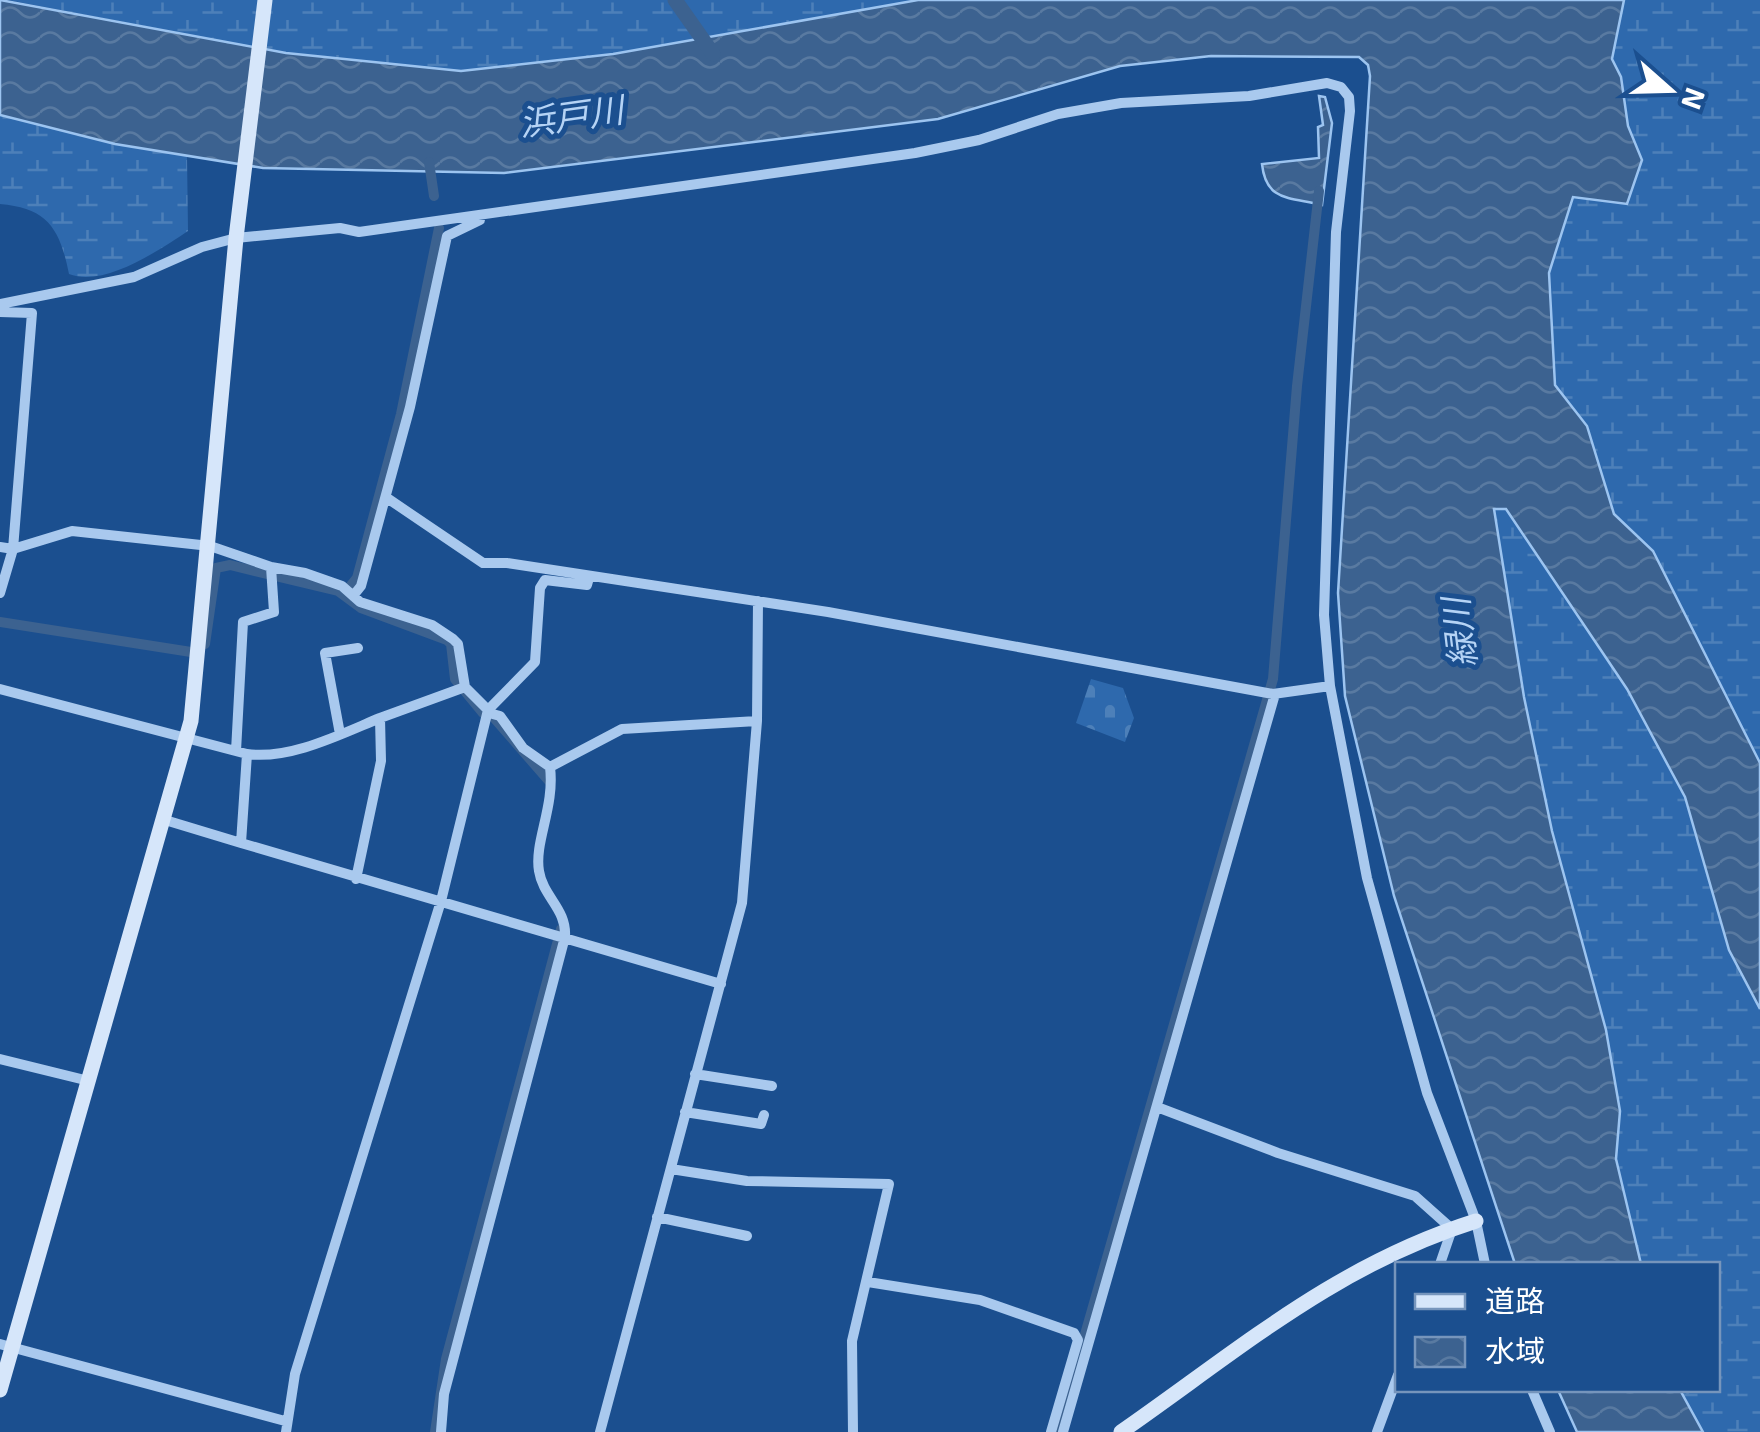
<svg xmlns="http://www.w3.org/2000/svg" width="1760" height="1432" font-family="'Exo 2','Noto Sans JP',sans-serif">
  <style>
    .wetland { fill: url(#wetland-marsh) }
    .cemetery { fill: url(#cemetery-stones) }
    .water { fill: url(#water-waves); stroke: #9cc4f0; stroke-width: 2.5 }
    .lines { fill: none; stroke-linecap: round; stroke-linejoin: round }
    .canal { stroke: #3c6290; stroke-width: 10 }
    .river { stroke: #3c6290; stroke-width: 15 }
    .street { stroke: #a9c9ee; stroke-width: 10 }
    .secondary { stroke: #d6e6fa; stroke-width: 15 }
    .labels { text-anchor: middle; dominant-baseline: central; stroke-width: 10; stroke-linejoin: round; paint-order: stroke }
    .water-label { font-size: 35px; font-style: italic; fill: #b5d3f5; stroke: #1b4f8f }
  </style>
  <defs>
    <pattern id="wetland-marsh" width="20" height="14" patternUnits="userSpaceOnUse" patternTransform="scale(2.5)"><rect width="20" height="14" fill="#2e69ad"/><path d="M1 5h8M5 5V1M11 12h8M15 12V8" fill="none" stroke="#4d80b9"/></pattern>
    <pattern id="cemetery-stones" width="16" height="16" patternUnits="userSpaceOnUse" patternTransform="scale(2.5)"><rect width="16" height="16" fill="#2e69ad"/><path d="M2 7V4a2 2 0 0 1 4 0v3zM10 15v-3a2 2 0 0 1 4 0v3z" fill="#4d80b9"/></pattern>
    <pattern id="water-waves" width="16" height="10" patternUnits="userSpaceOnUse" patternTransform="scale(2.5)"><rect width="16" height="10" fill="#3c6290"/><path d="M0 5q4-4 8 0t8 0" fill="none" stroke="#597aa1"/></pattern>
  </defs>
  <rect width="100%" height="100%" fill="#1b4f8f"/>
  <path class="wetland" d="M8,0H918L613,54L461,71L286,53Z
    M1624,0H1760V763L1653,551L1614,514L1587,426L1555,386L1549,273L1573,196L1627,204L1642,160L1628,126L1621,78L1612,59Z
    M0,115L115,144L187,156L188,231C159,250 104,288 69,274C60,229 48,208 0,204Z
    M1494,508L1506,509L1627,689L1685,797L1729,950L1760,1009V1432H1703L1680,1390H1718V1264H1641L1639,1258L1616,1159L1620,1110L1606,1030L1552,831L1524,697Z"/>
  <path class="cemetery" d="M1091,679L1123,688L1134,718L1125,742L1076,723Z"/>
  <path class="water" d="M0,0L286,53L461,71L613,54L918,0H1624L1612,59L1621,77L1628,126L1642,160L1627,204L1573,197L1549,273L1555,385L1587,426L1614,514L1653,551L1760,763V1009L1729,950L1685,797L1627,689L1506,509H1494L1524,697L1552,831L1606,1030L1620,1111L1616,1159L1641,1264H1515L1394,896L1345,696L1338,593L1370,76L1368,65L1359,57L1211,56L1120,66L938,119L504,173L263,168L115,144L0,115Z
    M1319,96L1325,97L1332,123L1322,205C1290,197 1266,202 1262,164L1319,158L1318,127L1323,125Z
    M1558,1390H1680L1703,1432H1577Z"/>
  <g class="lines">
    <path class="canal" d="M429,162L434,196
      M344,594L357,578L401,414L439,228
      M0,622L191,652
      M205,644L216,568L230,565L338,591L361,608L447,640L451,644L455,679L483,713
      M495,719L549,781
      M435,1432L446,1359L561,929
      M1057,1432L1273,679L1297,386L1319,191"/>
    <path class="river" d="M675,0L713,54"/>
    <path class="street" d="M0,304L134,277L202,247L236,238L340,228L359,232L915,153L979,140L1058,114L1121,103L1249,96L1327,83L1341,87L1349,97L1350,111L1336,232L1324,615L1330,686L1367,878L1427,1093L1476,1221L1485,1264
      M0,312L32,313L13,549L0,593
      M387,498L483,563H507L828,612L1273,694L1330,686
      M0,547L13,549L72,531L210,546L271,567L305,573L342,586L360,602L432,625L453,639L458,644L465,687L488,710L441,901L295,1374L286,1432
      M353,596L361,586L410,407L447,236L480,220V215
      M0,689L247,754L241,843L721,984
      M488,710L535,662L540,588L545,580L587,585L589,578
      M489,713L500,716L523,748L550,767L622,729L757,721
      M380,718L465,687
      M340,734L325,653L358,648
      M236,751L243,622L274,612L271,567
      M247,754C290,760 341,734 380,718L381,761L356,879
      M165,820L241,843
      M0,1059L89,1081
      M695,1074L772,1086
      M1157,1107L1278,1153L1415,1196L1452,1229L1440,1264
      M685,1112L761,1124L764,1115
      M671,1169L747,1181L889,1184L852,1341L853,1432
      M657,1217L747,1236
      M868,1282L980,1300L1074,1333L1078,1340L1051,1432
      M0,1344L285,1421
      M1532,1390L1550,1432
      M441,1432L444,1394L565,937C567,909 543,897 539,871C534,842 555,807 550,767
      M600,1432L742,903L757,721L758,601
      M1063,1432L1275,694
      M1377,1432L1398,1375"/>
    <path class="secondary" d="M0,1390L191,721L236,238L265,0
      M1121,1432C1239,1350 1336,1265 1476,1221"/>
  </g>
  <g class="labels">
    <g class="water-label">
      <text transform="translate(571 115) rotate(-8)">浜戸川</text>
      <text transform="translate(1458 633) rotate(-97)">緑川</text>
    </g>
  </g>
  <rect x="1395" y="1262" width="325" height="130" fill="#1b4f8f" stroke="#7695bc" stroke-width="2.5"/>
  <rect x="1415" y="1294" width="50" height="15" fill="#d6e6fa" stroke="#7695bc" stroke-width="2.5"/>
  <text x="1485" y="1312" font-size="30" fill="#ffffff">道路</text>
  <rect x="1415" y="1337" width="50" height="30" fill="url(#water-waves)" stroke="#7695bc" stroke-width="2.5"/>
  <text x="1485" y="1362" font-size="30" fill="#ffffff">水域</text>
  <g transform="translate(1670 90) rotate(110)" stroke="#1b4f8f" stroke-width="8" paint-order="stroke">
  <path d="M0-8L18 38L0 25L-18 38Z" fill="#ffffff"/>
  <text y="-15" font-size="28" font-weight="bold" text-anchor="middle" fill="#ffffff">N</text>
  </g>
</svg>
